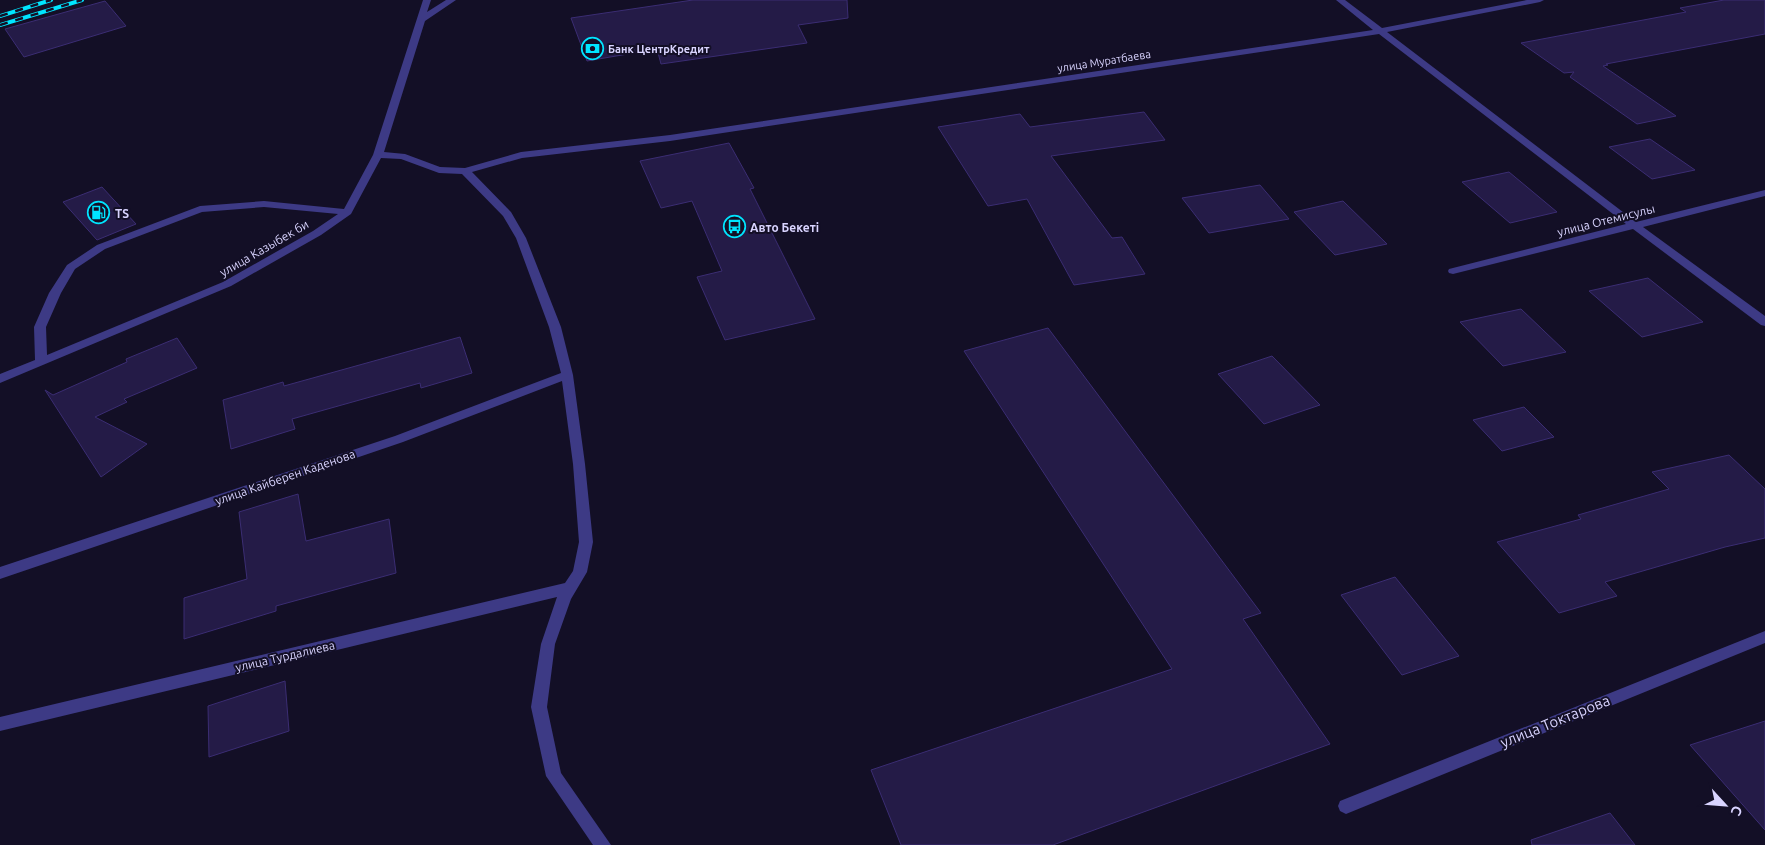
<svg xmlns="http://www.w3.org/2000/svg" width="1765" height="845" font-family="Ubuntu,sans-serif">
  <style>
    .building { fill: #241b47; stroke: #3b2d73 }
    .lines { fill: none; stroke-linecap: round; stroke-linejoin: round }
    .minor { fill: #3d3a85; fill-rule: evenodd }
    .rail-casing { stroke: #00e5ff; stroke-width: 4 }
    .rail { stroke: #130f26; stroke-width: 2.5; stroke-dasharray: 8; stroke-linecap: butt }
    .labels { text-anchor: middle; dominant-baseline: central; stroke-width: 4; stroke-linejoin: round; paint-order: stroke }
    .far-poi-label { font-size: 11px; font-weight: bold; fill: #d9d4ff; stroke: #130f26; text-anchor: start }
    .far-street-label { font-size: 11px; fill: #d9d4ff; stroke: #130f26 }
    .poi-label { font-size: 12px; font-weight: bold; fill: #d9d4ff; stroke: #130f26; text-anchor: start }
    .street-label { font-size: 12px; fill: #d9d4ff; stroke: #130f26 }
    .near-street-label { font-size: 15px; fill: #d9d4ff; stroke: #130f26 }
  </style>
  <rect width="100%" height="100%" fill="#130f26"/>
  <path class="building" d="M693,0H847L848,18L798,25L807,43L661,64L657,49L587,61L571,18Z
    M1724,0H1765V34L1606,64L1608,65L1603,66L1676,116L1637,124L1570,77L1574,72L1564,73L1521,43L1686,12L1680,8Z
    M105,1L126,26L24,57L5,29Z
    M1144,112L1165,140L1051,156L1112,238L1122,237L1145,274L1074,285L1027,199L988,206L938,127L1020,114L1030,127Z
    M1650,139L1695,170L1652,179L1609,147Z
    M729,143L754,188L750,189L815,319L725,340L697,277L722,271L692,201L661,208L640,161Z
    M1509,172L1557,212L1510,223L1462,182Z
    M1260,185L1289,219L1209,233L1182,198Z
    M102,187L136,224L97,240L63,202Z
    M1343,201L1387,244L1335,255L1294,212Z
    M1648,278L1703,322L1642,337L1589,291Z
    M1521,309L1566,352L1503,366L1460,322Z
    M1048,328L1261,613L1243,619L1330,744L1053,845H901L871,770L1172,669L964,351Z
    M460,337L472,373L421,388L420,383L292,419L295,429L231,449L223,400L283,382L284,386Z
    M177,338L197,368L124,399L127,402L95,417L147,444L101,477L45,390L53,395L127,362L126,359Z
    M1272,356L1320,405L1264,424L1218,374Z
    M1524,407L1554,437L1502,451L1473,420Z
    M1729,455L1765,489V538L1725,547L1605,582L1617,596L1559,613L1497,542L1581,519L1578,515L1669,489L1652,472Z
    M298,494L306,541L389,519L396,573L276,606V611L184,639V598L247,579L239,512Z
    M1395,577L1459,656L1402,675L1341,595Z
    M285,681L289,731L209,757L208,706Z
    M1765,721V830L1690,745Z
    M1610,813L1635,845H1532L1531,840Z"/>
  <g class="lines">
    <path class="minor" d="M423,0H431L427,12L446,0H456L425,21L384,152L405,154L440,167L465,168L521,152L670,135L1373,30L1336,0H1345L1382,28L1527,0H1544L1540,2L1387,32L1636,222L1765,190V196L1643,227L1765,316V326L1761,325L1633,229L1453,274L1449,273L1448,271L1449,269L1626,224L1379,34L670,141L522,158L472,172L511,212L526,238L561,327L573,375L585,464L593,542L587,572L571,599L555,644L547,707L561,773L611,845H593L546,776L531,707L541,644L557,597L0,731V717L565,583L573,571L579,542L573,464L562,381L403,442L0,579V567L395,436L561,373L549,327L516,238L503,216L462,174L439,173L401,159L381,158L351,214L321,235L231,286L0,383V374L35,360L34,327L49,293L67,265L97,245L200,206L264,201L344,209L373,155ZM264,207L338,214L313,231L223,282L47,355L46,327L61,293L75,269L105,249L202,212Z
      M1765,631V643L1346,814L1340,811L1338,806L1340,801Z"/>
    <defs>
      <path id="rail" d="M0,16L51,0
        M0,25L82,0"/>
    </defs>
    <use href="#rail" class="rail-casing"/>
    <use href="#rail" class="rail"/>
  </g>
  <defs>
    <symbol id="bank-ring" viewBox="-11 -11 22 22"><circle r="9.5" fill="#130f26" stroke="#00e5ff" stroke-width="1.5"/><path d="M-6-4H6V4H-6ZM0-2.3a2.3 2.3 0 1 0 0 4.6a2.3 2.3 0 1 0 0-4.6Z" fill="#00e5ff"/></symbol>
    <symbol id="fuel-ring" viewBox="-11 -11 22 22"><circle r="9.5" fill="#130f26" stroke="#00e5ff" stroke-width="1.5"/><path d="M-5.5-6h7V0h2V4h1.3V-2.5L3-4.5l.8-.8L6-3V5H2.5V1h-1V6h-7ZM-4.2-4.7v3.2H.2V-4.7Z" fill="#00e5ff"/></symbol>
    <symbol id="bus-ring" viewBox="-11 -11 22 22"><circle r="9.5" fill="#130f26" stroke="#00e5ff" stroke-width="1.5"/><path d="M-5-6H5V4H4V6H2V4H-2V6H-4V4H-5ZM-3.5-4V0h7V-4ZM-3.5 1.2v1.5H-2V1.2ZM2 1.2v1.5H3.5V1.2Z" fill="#00e5ff"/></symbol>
  </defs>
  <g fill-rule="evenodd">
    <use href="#bank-ring" x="580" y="36" width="25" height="25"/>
    <use href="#fuel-ring" x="86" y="200" width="25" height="25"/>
    <use href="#bus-ring" x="722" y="214" width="25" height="25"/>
  </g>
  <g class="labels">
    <g class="far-poi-label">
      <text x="608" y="49">Банк ЦентрКредит</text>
    </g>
    <g class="far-street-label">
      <text transform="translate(1104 61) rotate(-9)">улица Муратбаева</text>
    </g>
    <g class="poi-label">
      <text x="115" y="213">TS</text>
      <text x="750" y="227">Авто Бекетi</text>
    </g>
    <g class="street-label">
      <text transform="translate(1606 220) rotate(-14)">улица Отемисулы</text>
      <text transform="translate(264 248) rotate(-30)">улица Казыбек би</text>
      <text transform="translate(285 477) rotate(-19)">улица Кайберен Каденова</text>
      <text transform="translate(285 656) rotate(-13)">улица Турдалиева</text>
    </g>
    <g class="near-street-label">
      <text transform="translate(1555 721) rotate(-22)">улица Токтарова</text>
    </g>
  </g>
  <g transform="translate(1725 805) rotate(116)" stroke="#130f26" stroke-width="4" paint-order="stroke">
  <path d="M0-4L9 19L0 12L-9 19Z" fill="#d9d4ff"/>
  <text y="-8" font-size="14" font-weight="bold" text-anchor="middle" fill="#d9d4ff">С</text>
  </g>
</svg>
